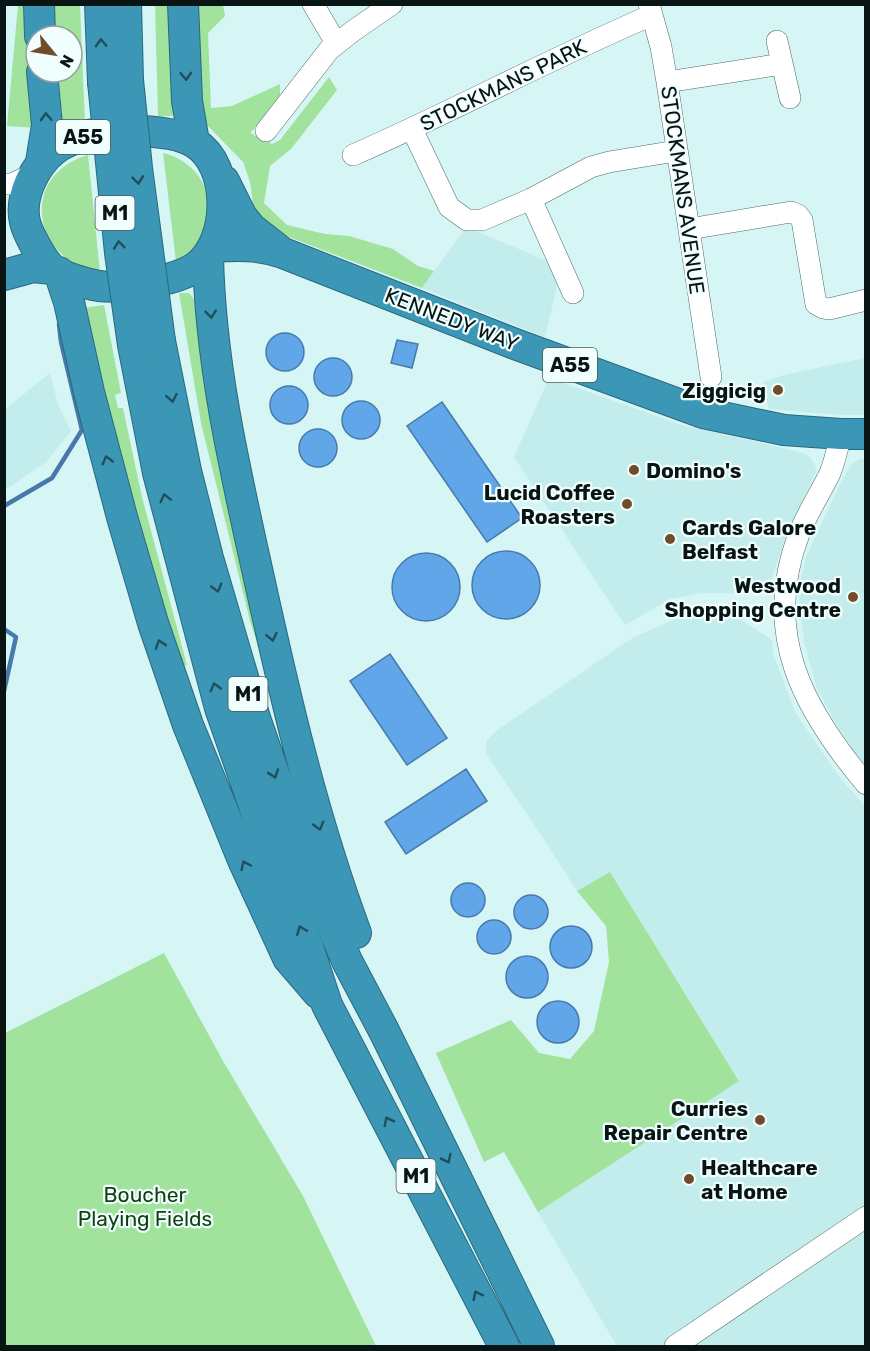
<svg xmlns="http://www.w3.org/2000/svg" width="870" height="1351" font-family="Rubik,sans-serif">
  <style>
    .built { fill: #c3ecec }
    .green { fill: #a1e39d }
    .water { fill: #62a6ea; stroke: #477aaa; stroke-width: 1.5 }
    .lines { fill: none; stroke-linecap: round; stroke-linejoin: round }
    .stream { stroke: #477aaa; stroke-width: 4.5 }
    .minor-casing { stroke: #4e696a; stroke-width: 22 }
    .highway-casing { stroke: #2a697d; stroke-width: 32 }
    .minor { stroke: #fff; stroke-width: 21 }
    .highway { stroke: #3b97b5; stroke-width: 30 }
    .highway-bridge-casing { stroke: #2a697d; stroke-width: 32; stroke-linecap: butt }
    .highway-bridge { stroke: #3b97b5; stroke-width: 30 }
    .oneway { stroke: #1f4f5c }
    .poi-dot { fill: #724c28; stroke: #f1fefe; stroke-width: 2 }
    .labels { text-anchor: middle; dominant-baseline: central; stroke-width: 4.5; stroke-linejoin: round; paint-order: stroke }
    .shield { fill: #f1fefe; stroke: #4f5a5a; stroke-width: 1.5 }
    .shield-label { font-size: 20px; font-weight: bold; fill: #091414 }
    .street-label { font-size: 21px; fill: #091414; stroke: #f1fefe }
    .poi-label { font-size: 21px; font-weight: bold; fill: #091414; stroke: #f1fefe; text-anchor: end }
    .park-label { font-size: 21px; fill: #103f10; stroke: #f1fefe }
  </style>
  <rect width="100%" height="100%" fill="#d6f5f5"/>
  <path class="built" d="M466,227L552,263L558,282L545,337L422,288Z
    M865,358V415H842L769,409L763,382L784,375Z
    M50,373L58,405L71,431L46,462L5,490L4,414L7,408Z
    M549,378L682,425L804,453L810,457L815,465L816,472L787,533L770,583L756,593H701L670,599L625,625L514,457Z
    M859,459H866L865,764L856,754L834,720L816,686L804,642L799,599L801,578L806,557L840,484L850,466Z
    M727,611L772,640L773,654L795,712L840,778L865,806V1346H617L538,1212L739,1080L610,872L577,891L542,836L486,754L487,740L499,729L634,637L685,615Z"/>
  <path class="green" d="M18,5H31L29,45L39,128L7,126Z
    M54,5H80L85,123L63,127L58,72H72V36H54Z
    M155,5H172L178,108L173,110V116H158Z
    M194,5H223L225,16L208,33L211,108L232,106L280,84V103L250,133L272,144L280,140L329,77L337,90L291,149L270,166L264,203L287,225L325,234L349,236L393,249L418,266L434,271L422,288L281,234L268,226L254,210L250,182L243,162L208,126L199,109Z
    M163,153C198,161 219,196 204,231C199,245 187,254 176,262Z
    M88,155L100,272C32,262 18,175 88,155Z
    M179,293H189L198,304L278,708L250,621L201,423Z
    M104,305L121,393L115,395L118,408H123L142,497L187,665H183L168,625L84,322V308Z
    M610,872L739,1081L538,1212L504,1152L484,1162L436,1053L511,1020L539,1053L570,1059L594,1031L609,962L606,926L577,891Z
    M164,953L223,1061L303,1196L376,1346H5V1033Z"/>
  <path class="water" d="M266 352a19 19 0 1 1 38 0a19 19 0 1 1-38 0Z
    M397,340L418,344L412,368L391,363Z
    M314 377a19 19 0 1 1 38 0a19 19 0 1 1-38 0Z
    M270 405a19 19 0 1 1 38 0a19 19 0 1 1-38 0Z
    M342 420a19 19 0 1 1 38 0a19 19 0 1 1-38 0Z
    M442,402L522,518L487,542L407,426Z
    M299 448a19 19 0 1 1 38 0a19 19 0 1 1-38 0Z
    M472 585a34 34 0 1 1 68 0a34 34 0 1 1-68 0Z
    M392 587a34 34 0 1 1 68 0a34 34 0 1 1-68 0Z
    M390,654L447,738L407,765L350,681Z
    M466,769L487,801L406,854L385,822Z
    M451 900a17 17 0 1 1 34 0a17 17 0 1 1-34 0Z
    M514 912a17 17 0 1 1 34 0a17 17 0 1 1-34 0Z
    M477 937a17 17 0 1 1 34 0a17 17 0 1 1-34 0Z
    M550 947a21 21 0 1 1 42 0a21 21 0 1 1-42 0Z
    M506 977a21 21 0 1 1 42 0a21 21 0 1 1-42 0Z
    M537 1022a21 21 0 1 1 42 0a21 21 0 1 1-42 0Z"/>
  <g class="lines">
    <path class="stream" d="M4,506L52,478L82,430L61,342L59,324
      M4,629L16,637L4,691"/>
    <defs>
      <path id="minor" d="M313,4L336,43
        M649,4L661,47L667,82L711,377
        M777,41L790,98
        M667,82L782,64
        M412,129L449,207L467,220H482L531,199L591,167L609,162L676,151
        M266,131L329,50L353,31L392,4
        M353,155C454,111 551,58 652,15
        M4,184H12L35,173
        M531,199L573,293
        M689,229L791,212L798,215L802,220L816,304L823,308L829,309L866,300
        M841,434C838,447 835,461 830,473C820,494 807,513 799,534C761,633 803,709 866,784
        M675,1346L866,1217"/>
      <path id="highway" d="M39,4L40,36
        M100,4L103,82
        M126,4L128,80
        M183,4L187,101L194,142
        M133,130C152,132 177,132 195,143C232,166 231,242 196,267C176,281 124,289 99,286C87,284 62,277 52,269C46,264 40,254 36,247C32,239 27,231 25,222C19,197 35,165 54,150C76,133 106,132 133,130Z
        M41,162L47,125L42,72
        M224,181L242,217L251,228L279,250
        M213,247C241,245 257,245 283,253L515,344L703,413L784,430L841,434H866
        M208,255C210,361 234,466 257,569C284,692 312,815 356,933
        M59,272L69,302L89,392L122,517L153,623L188,725L243,860L288,958L318,993
        M4,275L33,267L52,269
        M160,341L186,471L208,558L255,718L303,858L347,961L384,1031L539,1346
        M133,345L158,473L220,708L269,849L308,947L327,1005L504,1346"/>
    </defs>
    <use href="#minor" class="minor-casing"/>
    <use href="#highway" class="highway-casing"/>
    <use href="#minor" class="minor"/>
    <use href="#highway" class="highway"/>
    <defs>
      <path id="highway-bridge" d="M128,80L137,168L160,341
        M103,82L120,253L133,345"/>
    </defs>
    <use href="#highway-bridge" class="highway-bridge-casing"/>
    <use href="#highway-bridge" class="highway-bridge"/>
  </g>
  <defs><path id="oneway-chevron" d="M-2-3.5L2.5 0L-2 3.5" fill="none" stroke-width="1.6" stroke-linecap="round" stroke-linejoin="round" transform="scale(1.5)"/></defs>
  <g class="oneway">
    <use href="#oneway-chevron" transform="translate(101 43) rotate(-92)"/>
    <use href="#oneway-chevron" transform="translate(186 76) rotate(88)"/>
    <use href="#oneway-chevron" transform="translate(46 117) rotate(-92)"/>
    <use href="#oneway-chevron" transform="translate(138 180) rotate(83)"/>
    <use href="#oneway-chevron" transform="translate(119 245) rotate(-96)"/>
    <use href="#oneway-chevron" transform="translate(211 314) rotate(84)"/>
    <use href="#oneway-chevron" transform="translate(172 398) rotate(79)"/>
    <use href="#oneway-chevron" transform="translate(107 460) rotate(-105)"/>
    <use href="#oneway-chevron" transform="translate(165 498) rotate(-104)"/>
    <use href="#oneway-chevron" transform="translate(217 588) rotate(74)"/>
    <use href="#oneway-chevron" transform="translate(272 637) rotate(78)"/>
    <use href="#oneway-chevron" transform="translate(160 644) rotate(-109)"/>
    <use href="#oneway-chevron" transform="translate(215 687) rotate(-105)"/>
    <use href="#oneway-chevron" transform="translate(274 774) rotate(71)"/>
    <use href="#oneway-chevron" transform="translate(319 826) rotate(74)"/>
    <use href="#oneway-chevron" transform="translate(245 865) rotate(-115)"/>
    <use href="#oneway-chevron" transform="translate(301 930) rotate(-112)"/>
    <use href="#oneway-chevron" transform="translate(388 1121) rotate(-117)"/>
    <use href="#oneway-chevron" transform="translate(447 1159) rotate(64)"/>
    <use href="#oneway-chevron" transform="translate(477 1295) rotate(-117)"/>
  </g>
  <g class="poi-dot">
    <circle cx="778" cy="390" r="6"/>
    <circle cx="634" cy="470" r="6"/>
    <circle cx="627" cy="504" r="6"/>
    <circle cx="670" cy="539" r="6"/>
    <circle cx="853" cy="597" r="6"/>
    <circle cx="760" cy="1120" r="6"/>
    <circle cx="689" cy="1179" r="6"/>
  </g>
  <g class="labels">
    <g class="shield">
      <rect x="56" y="120" width="54" height="34" rx="4.5"/>
      <rect x="95.5" y="196" width="39" height="34" rx="4.5"/>
      <rect x="543" y="348" width="54" height="34" rx="4.5"/>
      <rect x="228.5" y="677" width="39" height="34" rx="4.5"/>
      <rect x="396.5" y="1159" width="39" height="34" rx="4.5"/>
    </g>
    <g class="shield-label">
      <text x="83" y="137">A55</text>
      <text x="115" y="213">M1</text>
      <text x="570" y="365">A55</text>
      <text x="248" y="694">M1</text>
      <text x="416" y="1176">M1</text>
    </g>
    <g class="street-label">
      <text transform="translate(503 85) rotate(-26)">STOCKMANS PARK</text>
      <text transform="translate(683 190) rotate(82)">STOCKMANS AVENUE</text>
      <text transform="translate(452 319) rotate(21)">KENNEDY WAY</text>
    </g>
    <g class="poi-label">
      <text x="766" y="390">Ziggicig</text>
      <text x="646" y="470" text-anchor="start">Domino's</text>
      <text x="615" y="492">Lucid Coffee<tspan x="615" dy="24">Roasters</tspan></text>
      <text x="682" y="527" text-anchor="start">Cards Galore<tspan x="682" dy="24">Belfast</tspan></text>
      <text x="841" y="585">Westwood<tspan x="841" dy="24">Shopping Centre</tspan></text>
      <text x="748" y="1108">Curries<tspan x="748" dy="24">Repair Centre</tspan></text>
      <text x="701" y="1167" text-anchor="start">Healthcare<tspan x="701" dy="24">at Home</tspan></text>
    </g>
    <g class="park-label">
      <text x="145" y="1194">Boucher<tspan x="145" dy="24">Playing Fields</tspan></text>
    </g>
  </g>
  <rect width="870" height="1351" fill="none" stroke="#091414" stroke-width="12"/>
  <g transform="translate(54 54) rotate(120)"><circle r="28" fill="#f1fefe" stroke="#94a0a0" stroke-width="1.5"/>
  <path d="M0-4.5L10 22L0 15L-10 22Z" fill="#724c28"/>
  <text y="-9" font-size="16" font-weight="bold" text-anchor="middle" fill="#091414">N</text>
  </g>
</svg>
